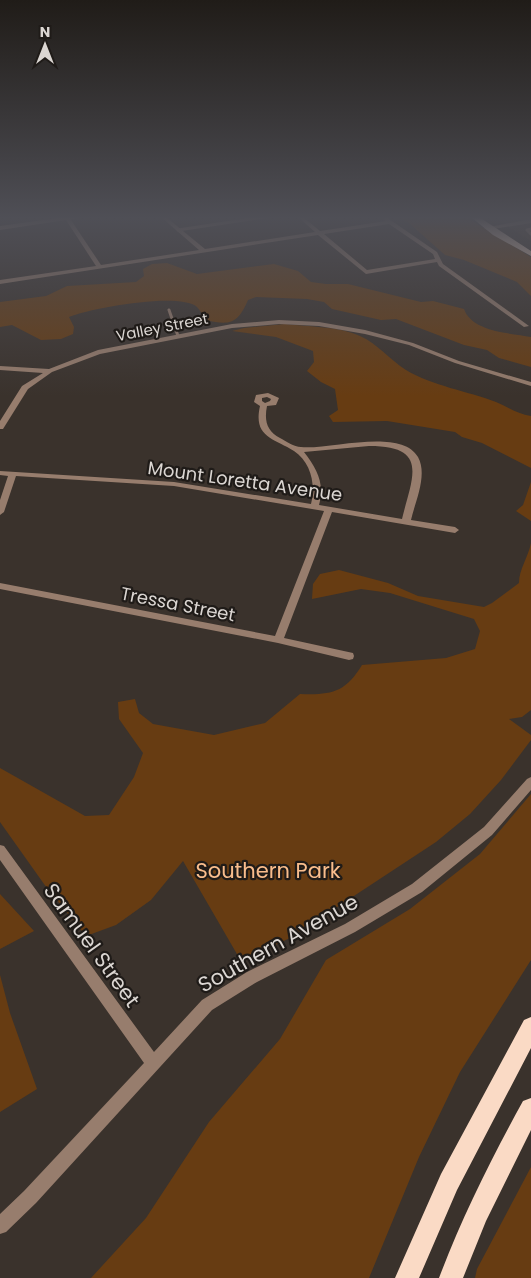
<svg xmlns="http://www.w3.org/2000/svg" width="531" height="1278" font-family="Poppins,sans-serif">
  <style>
    .built { fill: #46392f }
    .green { fill: #673c12 }
    .lines { fill: none; stroke-linecap: round; stroke-linejoin: round }
    .service { stroke: #977d6d; stroke-width: 3 }
    .minor { fill: #977d6d; fill-rule: evenodd }
    .trunk { fill: #fadac5; fill-rule: evenodd }
    .labels { text-anchor: middle; dominant-baseline: central; stroke-width: 4.5; stroke-linejoin: round; paint-order: stroke }
    .far-street-label { font-size: 15px; fill: #dbd6d2; stroke: #1f1b18 }
    .street-label { font-size: 18px; fill: #dbd6d2; stroke: #1f1b18 }
    .near-park-label { font-size: 21px; fill: #f9bd8c; stroke: #1f1b18 }
    .near-street-label { font-size: 21px; fill: #dbd6d2; stroke: #1f1b18 }
  </style>
  <rect width="100%" height="100%" fill="#3a322c"/>
  <path class="built" d="M495,217H531V241L507,226Z"/>
  <path class="green" d="M397,217H466L531,257V296L517,282L464,260L445,255L409,223Z
    M167,263L197,274L274,264L298,271L311,282L326,284H348L421,302L433,301L464,309C472,332 510,333 531,337V367L499,358L487,350L464,345L396,319L381,320L332,309L324,302L307,299L256,297L248,300C238,323 231,326 206,320C203,316 200,310 197,307C179,292 92,308 69,317L74,327L73,334L61,339L41,340L12,325L0,327V302L46,296L67,286L136,282L144,276L143,269L152,264Z
    M285,324C309,327 338,326 360,336C378,344 390,360 406,370C433,386 467,391 496,402C508,407 518,414 531,416V468L482,443L462,437L455,432L387,421L333,422L329,416L338,410L335,389L321,382L307,371L314,362L313,351L276,337L232,331L244,328Z
    M531,482V521L516,511L523,505Z
    M531,543V710L522,717L509,719L531,735V740L501,780L470,814L436,842L290,938L241,961L183,861L151,900L116,925L86,936L44,884L0,822V768L85,816L109,815L134,777L143,753L119,719L118,702L135,699L139,713L153,724L214,735L265,723L300,694C331,695 345,693 362,665L446,658L475,649L480,631L474,619L390,593L361,589L312,599L313,584L320,574L339,570L388,583L418,596L484,607L492,603L519,583C519,569 528,558 531,543Z
    M531,794V960L460,1072L419,1157L369,1278H91L146,1218L209,1122L280,1039L326,960L410,909L480,854Z
    M0,894L34,931L0,949Z
    M0,975L10,1013L37,1089L0,1112Z
    M531,1167V1278H475L477,1269Z"/>
  <g class="lines">
    <path class="service" d="M531,229L527,230L531,234
      M178,230L265,217
      M169,310L178,336"/>
    <path class="minor" d="M65,217H80L71,220L101,265L199,250L161,217H166L205,249L315,232L298,217H303L320,231L386,221L383,219L386,217L437,252L443,264L529,326L524,327L439,266L437,262L366,274L318,235L0,284V280L96,266L66,220L0,230V226ZM389,224L433,254L435,259L367,270L324,234Z
      M531,219V223L487,230L484,228Z
      M279,320L319,322L365,330L413,343L459,361L531,382V386L455,363L409,345L365,334L319,326L279,324L232,328L100,354L52,372L28,389L3,429H0V421L22,386L43,373L0,370V366L49,369L98,350L232,324Z
      M268,393L279,398L276,405L267,406C264,421 267,431 280,438C286,441 294,447 301,447C329,450 401,427 418,457C428,475 415,502 411,520L455,527L459,530L455,533L332,512L284,638L353,653L354,656L353,659L349,660L278,643L0,589V583L275,636L324,511L174,486L16,476L4,512L0,515V500L8,476L0,475V471L174,482L311,504C316,485 311,462 294,451C273,438 253,437 260,406L254,402L256,395ZM267,397L271,399L270,401L265,403L262,401V398ZM369,446C430,446 412,477 402,519L319,505C325,483 317,469 304,452Z
      M531,777V790L492,835L422,892L355,932L257,982L212,1010L36,1203L6,1232L0,1234V1214L24,1191L144,1063L0,860V845L4,846L154,1052L202,1000L247,972L345,924L412,884L484,827L527,779Z"/>
    <path class="trunk" d="M471,217H479L531,251V256L493,235Z
      M531,1017V1048L457,1190L419,1278H395L441,1174L524,1020Z
      M531,1098V1130L486,1221L463,1278H439C462,1217 491,1159 523,1101Z"/>
  </g>
  <linearGradient id="sky" x2="0" y2="1"><stop stop-color="#201c18"/><stop offset="0.55" stop-color="#4f4f56"/><stop offset="1" stop-color="#4f4f56" stop-opacity="0"/></linearGradient>
  <rect width="531" height="396" fill="url(#sky)"/>
  <g class="labels">
    <g class="far-street-label">
      <text transform="translate(162 327) rotate(-11)">Valley Street</text>
    </g>
    <g class="street-label">
      <text transform="translate(245 481) rotate(8)">Mount Loretta Avenue</text>
      <text transform="translate(178 604) rotate(11)">Tressa Street</text>
    </g>
    <g class="near-park-label">
      <text x="268" y="870">Southern Park</text>
    </g>
    <g class="near-street-label">
      <text transform="translate(278 943) rotate(-29)">Southern Avenue</text>
      <text transform="translate(92 945) rotate(54)">Samuel Street</text>
    </g>
  </g>
  <g transform="translate(45 45)" stroke="#1f1b18" stroke-width="4" paint-order="stroke">
  <path d="M0-4L9 19L0 12L-9 19Z" fill="#dbd6d2"/>
  <text y="-8" font-size="14" font-weight="bold" text-anchor="middle" fill="#dbd6d2">N</text>
  </g>
</svg>
